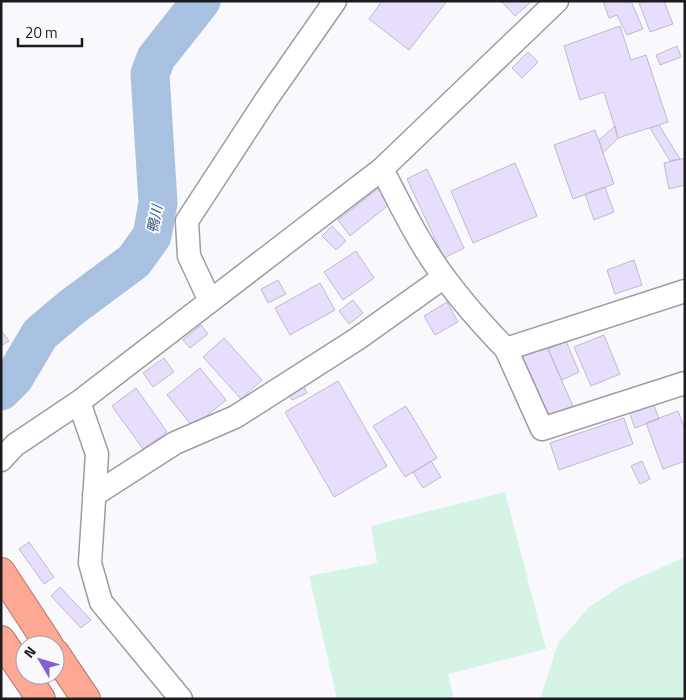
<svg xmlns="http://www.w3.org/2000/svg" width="686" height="700" font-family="'Titillium Web','Noto Sans JP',sans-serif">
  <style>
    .green { fill: #d6f4e5 }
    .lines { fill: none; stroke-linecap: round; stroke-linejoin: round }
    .river { stroke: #a8c1e0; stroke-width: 39 }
    .building { fill: #e6defc; stroke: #bebcc7 }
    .street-casing { stroke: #9d9ba6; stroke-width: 25 }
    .highway-casing { stroke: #ae776b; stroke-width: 30 }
    .street { stroke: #fff; stroke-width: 22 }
    .highway { stroke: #fda894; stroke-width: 28 }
    .labels { text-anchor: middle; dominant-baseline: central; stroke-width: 4; stroke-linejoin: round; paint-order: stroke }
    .water-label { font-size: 14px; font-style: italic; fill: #345883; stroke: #f9f8fd }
  </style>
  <rect width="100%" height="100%" fill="#f9f8fd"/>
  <path class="green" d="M505,492L546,649L448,674L454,699H337L309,576L377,563L371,526Z
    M685,557V699H540L558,643L588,608L622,585Z"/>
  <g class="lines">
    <path class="river" d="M1,391L14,378L40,334L72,307L134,261L152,236L158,203L150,74L156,58L201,1"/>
  </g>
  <path class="building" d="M382,1H447L409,50L369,19Z
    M501,1H532L515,16Z
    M603,1H631L643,29L627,35L617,15L609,18Z
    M643,1H664L673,24L650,32L639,3Z
    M620,26L631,60L646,55L668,122L618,138L604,92L580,100L564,46Z
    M677,46L681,57L660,65L656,55Z
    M528,52L538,62L522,78L512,68Z
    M659,125L680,159L670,161L650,128Z
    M615,126L618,138L603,153L599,140Z
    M595,130L614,184L573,199L554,145Z
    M685,158V185L669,189L664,163Z
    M515,163L537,216L473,243L451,191Z
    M427,169L464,248L444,258L407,179Z
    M605,187L614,212L594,220L585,194Z
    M379,188L391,203L350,236L338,220Z
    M332,226L346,241L336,250L322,236Z
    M356,251L374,278L343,300L324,272Z
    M634,260L642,285L615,294L607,270Z
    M278,280L286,294L268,303L261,289Z
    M320,283L335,310L290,335L275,308Z
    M353,300L363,313L349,324L339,311Z
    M447,302L458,322L435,335L424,316Z
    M201,325L208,334L190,348L183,340Z
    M1,330L9,341L1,346Z
    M604,335L620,374L591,386L574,347Z
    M224,338L262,380L241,399L203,357Z
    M566,341L579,372L562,380L548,349Z
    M546,345L573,406L548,418L520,356Z
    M164,358L174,372L153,387L143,373Z
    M200,368L226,400L193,427L167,395Z
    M338,381L387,466L334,497L285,412Z
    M302,383L307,393L292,400L287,391Z
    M136,388L167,432L143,449L112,406Z
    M653,403L659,419L635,428L629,412Z
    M406,406L437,458L405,477L373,426Z
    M678,411L685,430V461L663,469L646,423Z
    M624,418L633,444L559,470L550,443Z
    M431,461L441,477L423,488L413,472Z
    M642,461L650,479L640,484L631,466Z
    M29,542L54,577L44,584L19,549Z
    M60,587L91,620L81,628L51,596Z"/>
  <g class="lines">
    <defs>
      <path id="street" d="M382,169C394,192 405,215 418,237C441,278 473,315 506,349L685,291
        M210,301L189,256L187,221L266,100L335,1
        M506,349L542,429L685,383
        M79,402L97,454L90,563L101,602L181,699
        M1,460L15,445L79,402L382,169L557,1
        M94,495L175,443L235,417L357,339L444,277"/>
      <path id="highway" d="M1,572L49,645
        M1,640L41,699
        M55,653L86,699"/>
    </defs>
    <use href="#street" class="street-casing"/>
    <use href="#highway" class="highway-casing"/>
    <use href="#street" class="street"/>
    <use href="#highway" class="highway"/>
  </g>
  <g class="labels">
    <g class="water-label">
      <text transform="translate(154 219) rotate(-79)">鴨川</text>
    </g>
  </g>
  <rect width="686" height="700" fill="none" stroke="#1c1c20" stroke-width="5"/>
  <g transform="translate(40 660) rotate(308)"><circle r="24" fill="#f9f8fd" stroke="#a1a0a5"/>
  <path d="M0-4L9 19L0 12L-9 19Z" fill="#835ed8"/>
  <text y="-8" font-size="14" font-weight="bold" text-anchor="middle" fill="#1c1c20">N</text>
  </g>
  <path d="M18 38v8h64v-8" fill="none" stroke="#1c1c20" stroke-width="2.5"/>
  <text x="25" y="38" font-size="15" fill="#1c1c20" stroke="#f9f8fd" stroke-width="4" paint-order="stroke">20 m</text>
</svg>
